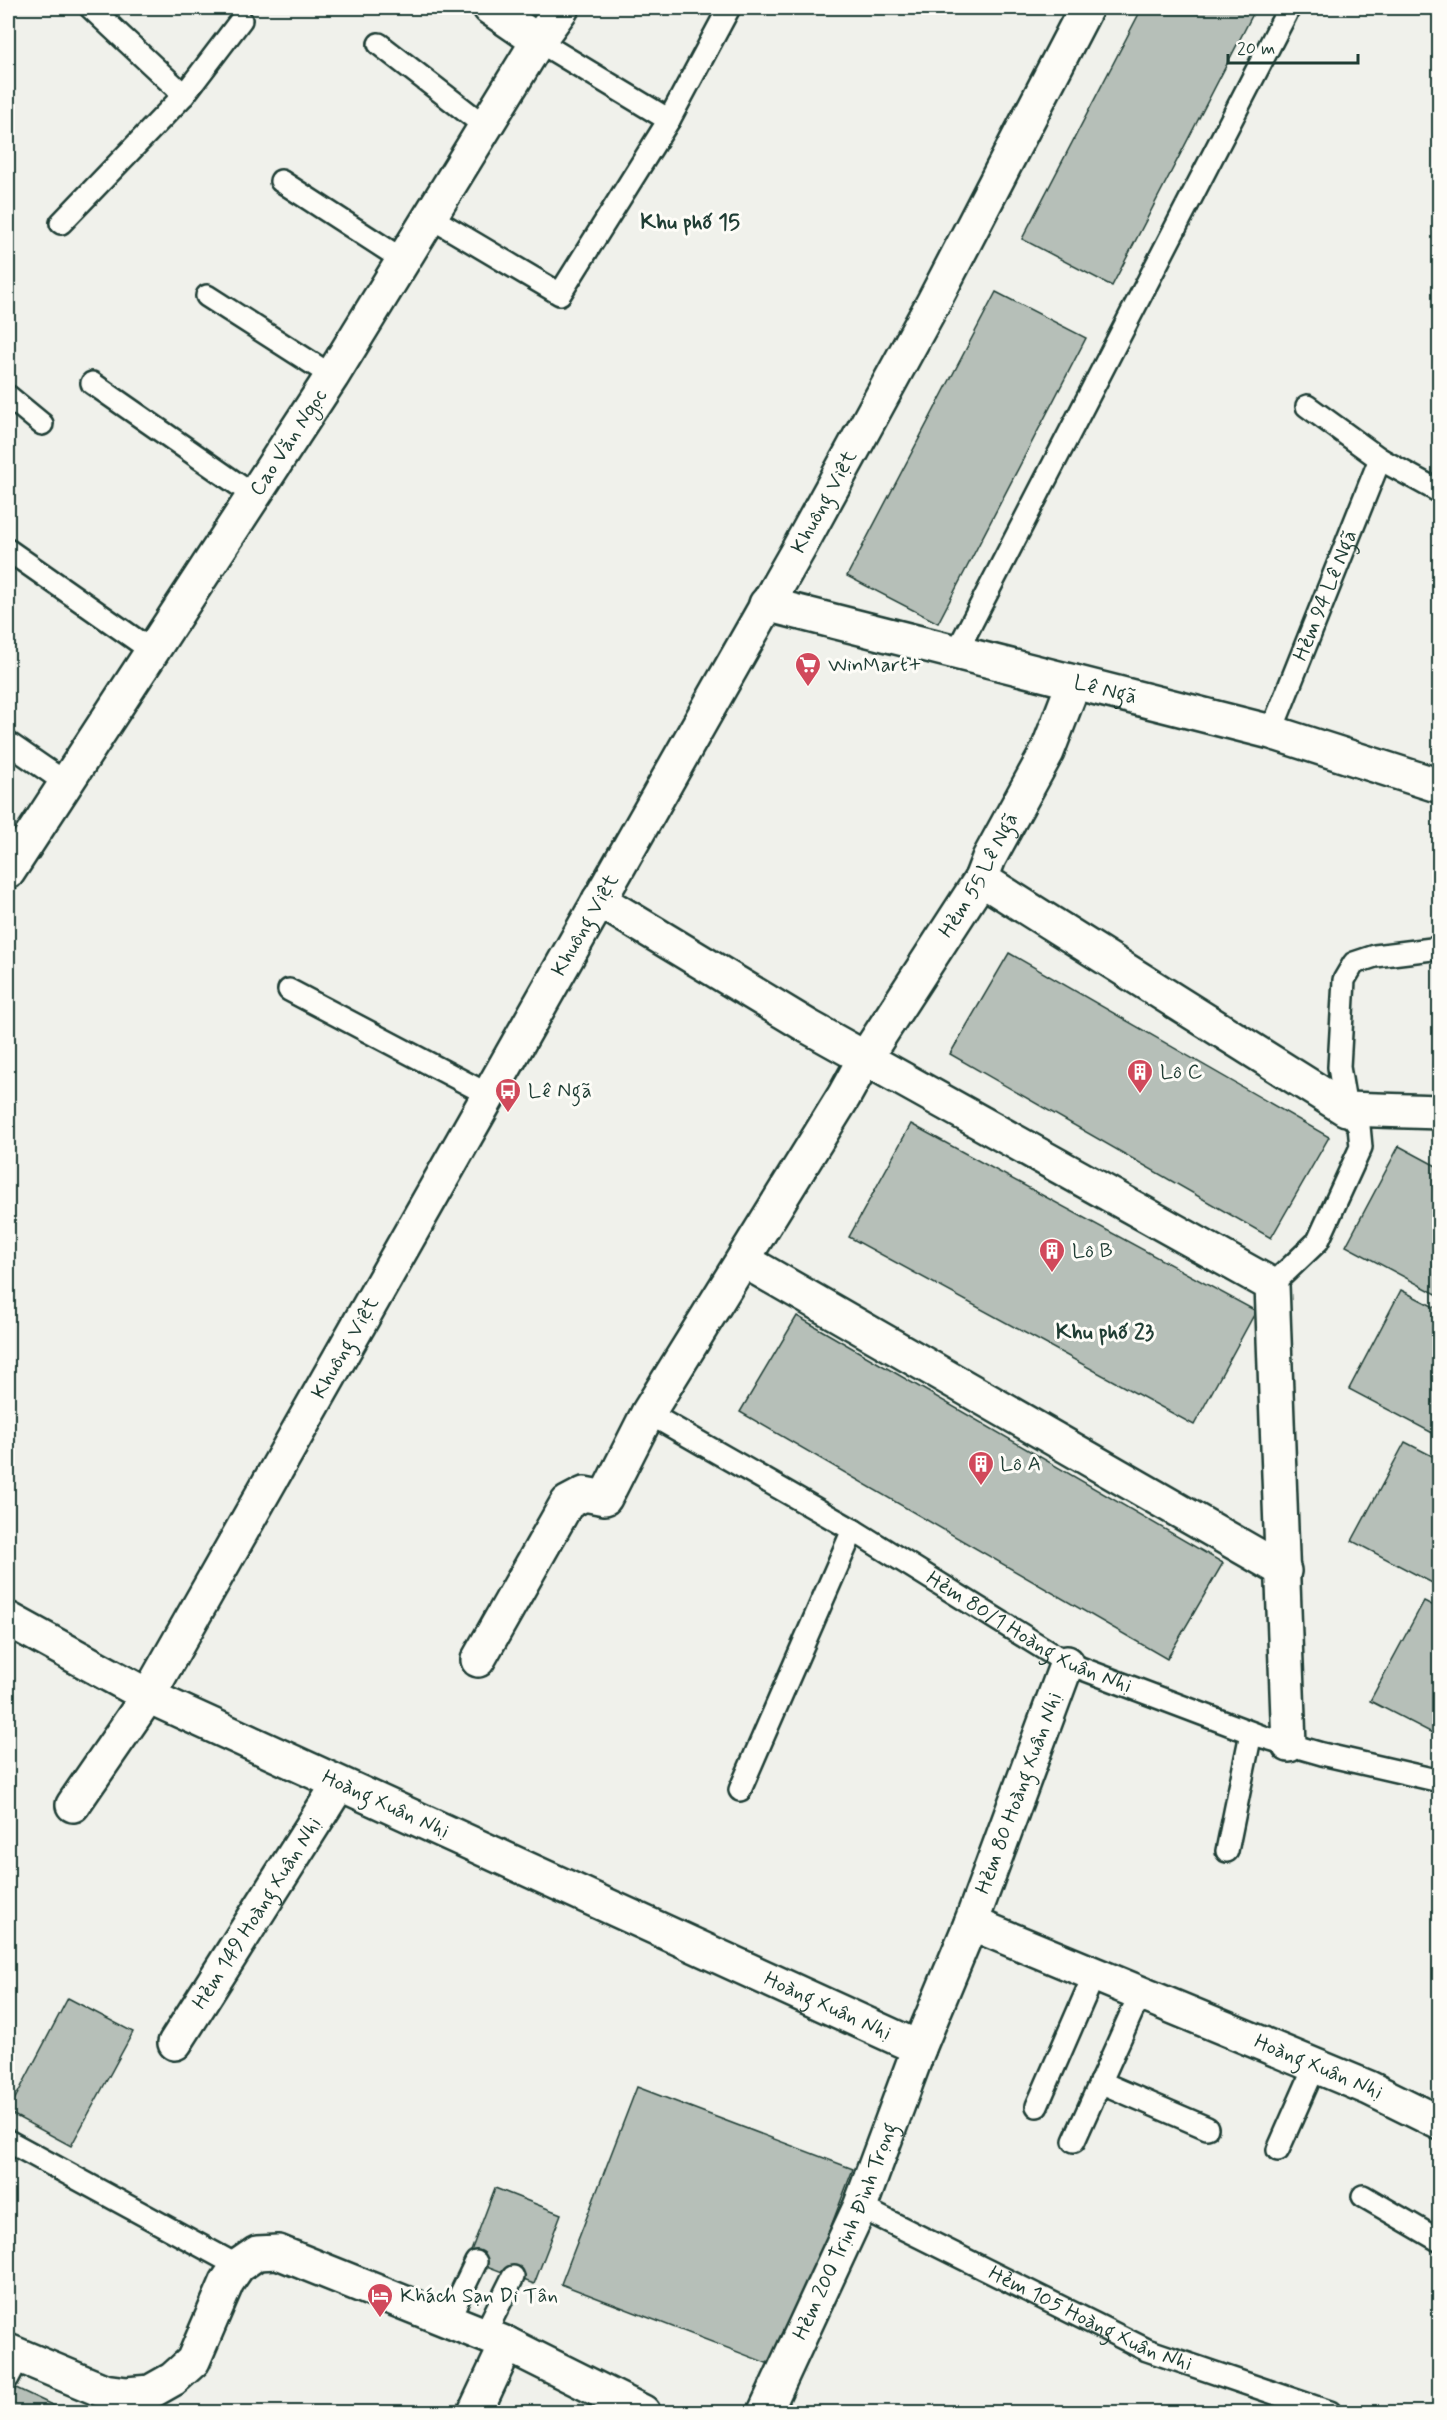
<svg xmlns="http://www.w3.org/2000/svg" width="1447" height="2420" font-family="Mynerve,sans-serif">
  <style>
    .building { fill: #b6bfb8; stroke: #1f3d34; stroke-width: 1.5 }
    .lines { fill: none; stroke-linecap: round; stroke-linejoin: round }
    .lane-casing { stroke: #1f3d34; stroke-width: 26 }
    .street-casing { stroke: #1f3d34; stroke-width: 38 }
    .secondary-casing { stroke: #1f3d34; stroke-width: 38 }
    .lane { stroke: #fdfcf7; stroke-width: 21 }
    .street { stroke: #fdfcf7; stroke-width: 33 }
    .secondary { stroke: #fdfcf7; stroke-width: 33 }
    .labels { text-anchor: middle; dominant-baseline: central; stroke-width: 6; stroke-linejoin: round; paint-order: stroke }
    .street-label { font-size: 21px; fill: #1f3d34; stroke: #fdfcf7 }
    .poi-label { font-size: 21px; fill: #1f3d34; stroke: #fdfcf7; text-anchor: start }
    .neighbourhood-label { font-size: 22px; font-weight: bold; fill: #1f3d34; stroke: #fdfcf7 }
  </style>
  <rect width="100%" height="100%" fill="#f0f1eb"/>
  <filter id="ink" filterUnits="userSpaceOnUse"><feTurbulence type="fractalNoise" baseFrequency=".0167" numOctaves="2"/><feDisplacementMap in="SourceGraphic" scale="12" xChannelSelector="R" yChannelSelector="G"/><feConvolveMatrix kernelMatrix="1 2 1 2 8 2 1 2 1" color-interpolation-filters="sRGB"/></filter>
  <g filter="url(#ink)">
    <path class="building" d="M1142,8H1256L1112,286L1022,239Z
      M996,292L1086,338L938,623L847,576Z
      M1009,953L1329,1137L1271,1238L950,1054Z
      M911,1124L1256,1311L1194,1425L849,1237Z
      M1399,1146L1440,1168V1296L1346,1246Z
      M1401,1290L1440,1310V1437L1349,1389Z
      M797,1316L1223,1563L1167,1659L740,1412Z
      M1405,1442L1440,1460V1587L1352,1541Z
      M1424,1601L1440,1609V1737L1370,1701Z
      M68,1998L133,2032L71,2146L8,2112Z
      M637,2087L853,2169L777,2367L561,2284Z
      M495,2188L561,2214L534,2284L468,2259Z
      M16,2388L67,2412H8V2405Z"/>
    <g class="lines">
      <defs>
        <g id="lane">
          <path d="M91,8L184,95"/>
          <path d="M538,41L669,120"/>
          <path d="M379,44L486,127"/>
          <path d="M281,181L403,260"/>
          <path d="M430,217L560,294L669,120L729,8"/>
          <path d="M61,223L184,95L241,20"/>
          <path d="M207,296L332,376"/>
          <path d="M92,383L253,495"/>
          <path d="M8,396L42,424"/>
          <path d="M1307,406L1380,459L1440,492"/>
          <path d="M8,550L152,651"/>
          <path d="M956,653L1289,8"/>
          <path id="s1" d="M1271,732L1380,459"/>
          <path d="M8,743L66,783"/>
          <path d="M289,990L489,1095"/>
          <path d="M1272,1285L1318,1241L1361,1147L1359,1126L1346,1109L1339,1067L1344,980L1354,963L1375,956L1440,948"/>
          <path id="s2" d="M648,1413L853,1530L1067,1663L1263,1737L1322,1754L1440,1781"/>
          <path d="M740,1790L853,1530"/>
          <path d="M1227,1851L1251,1733"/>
          <path d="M1100,2082L1207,2128"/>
          <path d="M1037,2106L1094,1975"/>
          <path d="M8,2141L238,2266"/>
          <path d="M1074,2141L1140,1994"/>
          <path d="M1278,2150L1315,2066"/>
          <path d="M1363,2196L1440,2241"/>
          <path id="s3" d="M860,2207L1147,2350L1330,2412"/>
          <path d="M448,2320L476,2262"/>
          <path d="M484,2335L513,2277"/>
          <path d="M8,2378L19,2357"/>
        </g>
        <g id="street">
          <path d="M490,8L538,41"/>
          <path id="s4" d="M766,604L1271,732L1440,786"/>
          <path id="s5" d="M8,872L332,376L538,41L562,8"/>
          <path d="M981,879L1346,1109L1440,1112"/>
          <path d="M599,900L809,1027L1272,1285L1289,1745"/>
          <path d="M743,1260L1284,1571"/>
          <path id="s6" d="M478,1660L567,1503L584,1494L605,1498L648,1413L844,1096L865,1058L981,879L989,858L1047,752L1074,682"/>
          <path id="s7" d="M73,1805L148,1696L919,2048L971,1923L1369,2088L1440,2123"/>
          <path id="s8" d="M971,1923L1067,1663"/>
          <path id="s9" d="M175,2043L339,1784"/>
          <path d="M475,2412L507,2344"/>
          <path id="s10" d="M765,2412L860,2207L919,2048"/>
        </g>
        <g id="secondary">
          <path id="s11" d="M8,1619L148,1696L798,550L933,303L1086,8"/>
          <path d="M8,2351L104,2391L127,2394L150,2392L173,2379L193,2361L227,2282L238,2266L257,2253L278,2252L507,2344L643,2412"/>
        </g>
      </defs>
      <use href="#lane" class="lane-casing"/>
      <use href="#street" class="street-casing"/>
      <use href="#secondary" class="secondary-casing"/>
      <use href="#lane" class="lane"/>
      <use href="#street" class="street"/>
      <use href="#secondary" class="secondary"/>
    </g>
  </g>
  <defs>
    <symbol id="supermarket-pin" viewBox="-11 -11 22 30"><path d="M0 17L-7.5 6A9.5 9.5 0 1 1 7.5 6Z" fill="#d1495b" stroke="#fdfcf7"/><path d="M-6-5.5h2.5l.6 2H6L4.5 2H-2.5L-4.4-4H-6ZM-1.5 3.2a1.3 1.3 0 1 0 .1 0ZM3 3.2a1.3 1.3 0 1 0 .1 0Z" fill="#fff"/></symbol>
    <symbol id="building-pin" viewBox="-11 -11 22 30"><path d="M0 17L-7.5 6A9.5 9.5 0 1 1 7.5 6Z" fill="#d1495b" stroke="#fdfcf7"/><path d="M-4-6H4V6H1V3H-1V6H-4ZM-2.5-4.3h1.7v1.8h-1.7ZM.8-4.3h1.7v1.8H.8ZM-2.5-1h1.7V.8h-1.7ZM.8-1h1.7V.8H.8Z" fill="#fff"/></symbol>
    <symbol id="bus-pin" viewBox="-11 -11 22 30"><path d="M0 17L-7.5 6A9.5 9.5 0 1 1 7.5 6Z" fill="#d1495b" stroke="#fdfcf7"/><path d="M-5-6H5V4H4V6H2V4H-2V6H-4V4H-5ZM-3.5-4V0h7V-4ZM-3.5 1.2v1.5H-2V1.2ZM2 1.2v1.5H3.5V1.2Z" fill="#fff"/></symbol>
    <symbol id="hotel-pin" viewBox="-11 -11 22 30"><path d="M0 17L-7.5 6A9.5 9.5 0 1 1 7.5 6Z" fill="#d1495b" stroke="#fdfcf7"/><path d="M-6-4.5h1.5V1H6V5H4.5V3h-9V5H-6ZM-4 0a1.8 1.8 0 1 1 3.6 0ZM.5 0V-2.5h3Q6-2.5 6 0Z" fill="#fff"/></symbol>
  </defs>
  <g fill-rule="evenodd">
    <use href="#supermarket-pin" x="793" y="650" width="30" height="40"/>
    <use href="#building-pin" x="1125" y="1057" width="30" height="40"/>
    <use href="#bus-pin" x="493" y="1076" width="30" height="40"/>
    <use href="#building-pin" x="1037" y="1236" width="30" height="40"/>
    <use href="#building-pin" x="966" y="1449" width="30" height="40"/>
    <use href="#hotel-pin" x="365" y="2281" width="30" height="40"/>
  </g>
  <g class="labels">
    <g class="street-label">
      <text stroke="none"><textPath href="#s5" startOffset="513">Cao Văn Ngọc</textPath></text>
      <text stroke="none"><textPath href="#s11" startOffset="1532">Khuông Việt</textPath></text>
      <text stroke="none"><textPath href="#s1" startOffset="147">Hẻm 94 Lê Ngã</textPath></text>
      <text stroke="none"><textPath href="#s4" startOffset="350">Lê Ngã</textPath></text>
      <text stroke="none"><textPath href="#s6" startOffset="948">Hẻm 55 Lê Ngã</textPath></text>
      <text stroke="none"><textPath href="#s11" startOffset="1046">Khuông Việt</textPath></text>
      <text stroke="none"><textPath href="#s11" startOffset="560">Khuông Việt</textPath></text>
      <text stroke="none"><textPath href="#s2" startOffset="440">Hẻm 80/1 Hoàng Xuân Nhị</textPath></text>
      <text stroke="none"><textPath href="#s8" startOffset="138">Hẻm 80 Hoàng Xuân Nhị</textPath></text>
      <text stroke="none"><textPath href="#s7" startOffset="393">Hoàng Xuân Nhị</textPath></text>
      <text stroke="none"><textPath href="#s9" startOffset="153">Hẻm 149 Hoàng Xuân Nhị</textPath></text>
      <text stroke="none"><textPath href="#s7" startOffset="879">Hoàng Xuân Nhị</textPath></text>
      <text stroke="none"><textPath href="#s7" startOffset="1491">Hoàng Xuân Nhị</textPath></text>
      <text stroke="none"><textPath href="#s10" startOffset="198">Hẻm 200 Trịnh Đình Trọng</textPath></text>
      <text stroke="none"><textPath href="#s3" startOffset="256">Hẻm 105 Hoàng Xuân Nhị</textPath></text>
    </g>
    <g class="poi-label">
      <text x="828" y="665">WinMart+</text>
      <text x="1160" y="1072">Lô C</text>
      <text x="528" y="1091">Lê Ngã</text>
      <text x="1072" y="1251">Lô B</text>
      <text x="1000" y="1464">Lô A</text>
      <text x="400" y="2296">Khách Sạn Di Tân</text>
    </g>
    <g class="neighbourhood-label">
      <text x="690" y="223">Khu phố 15</text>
      <text x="1105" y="1333">Khu phố 23</text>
    </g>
  </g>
  <rect width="1447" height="2420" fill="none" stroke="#fdfcf7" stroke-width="30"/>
  <rect x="15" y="15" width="1417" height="2390" fill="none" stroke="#1f3d34" stroke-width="2" filter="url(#ink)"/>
  <path d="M1228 54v9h130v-9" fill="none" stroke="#1f3d34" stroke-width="3"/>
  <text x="1237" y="54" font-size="18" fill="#1f3d34" stroke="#fdfcf7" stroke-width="4.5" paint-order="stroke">20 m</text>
</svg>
